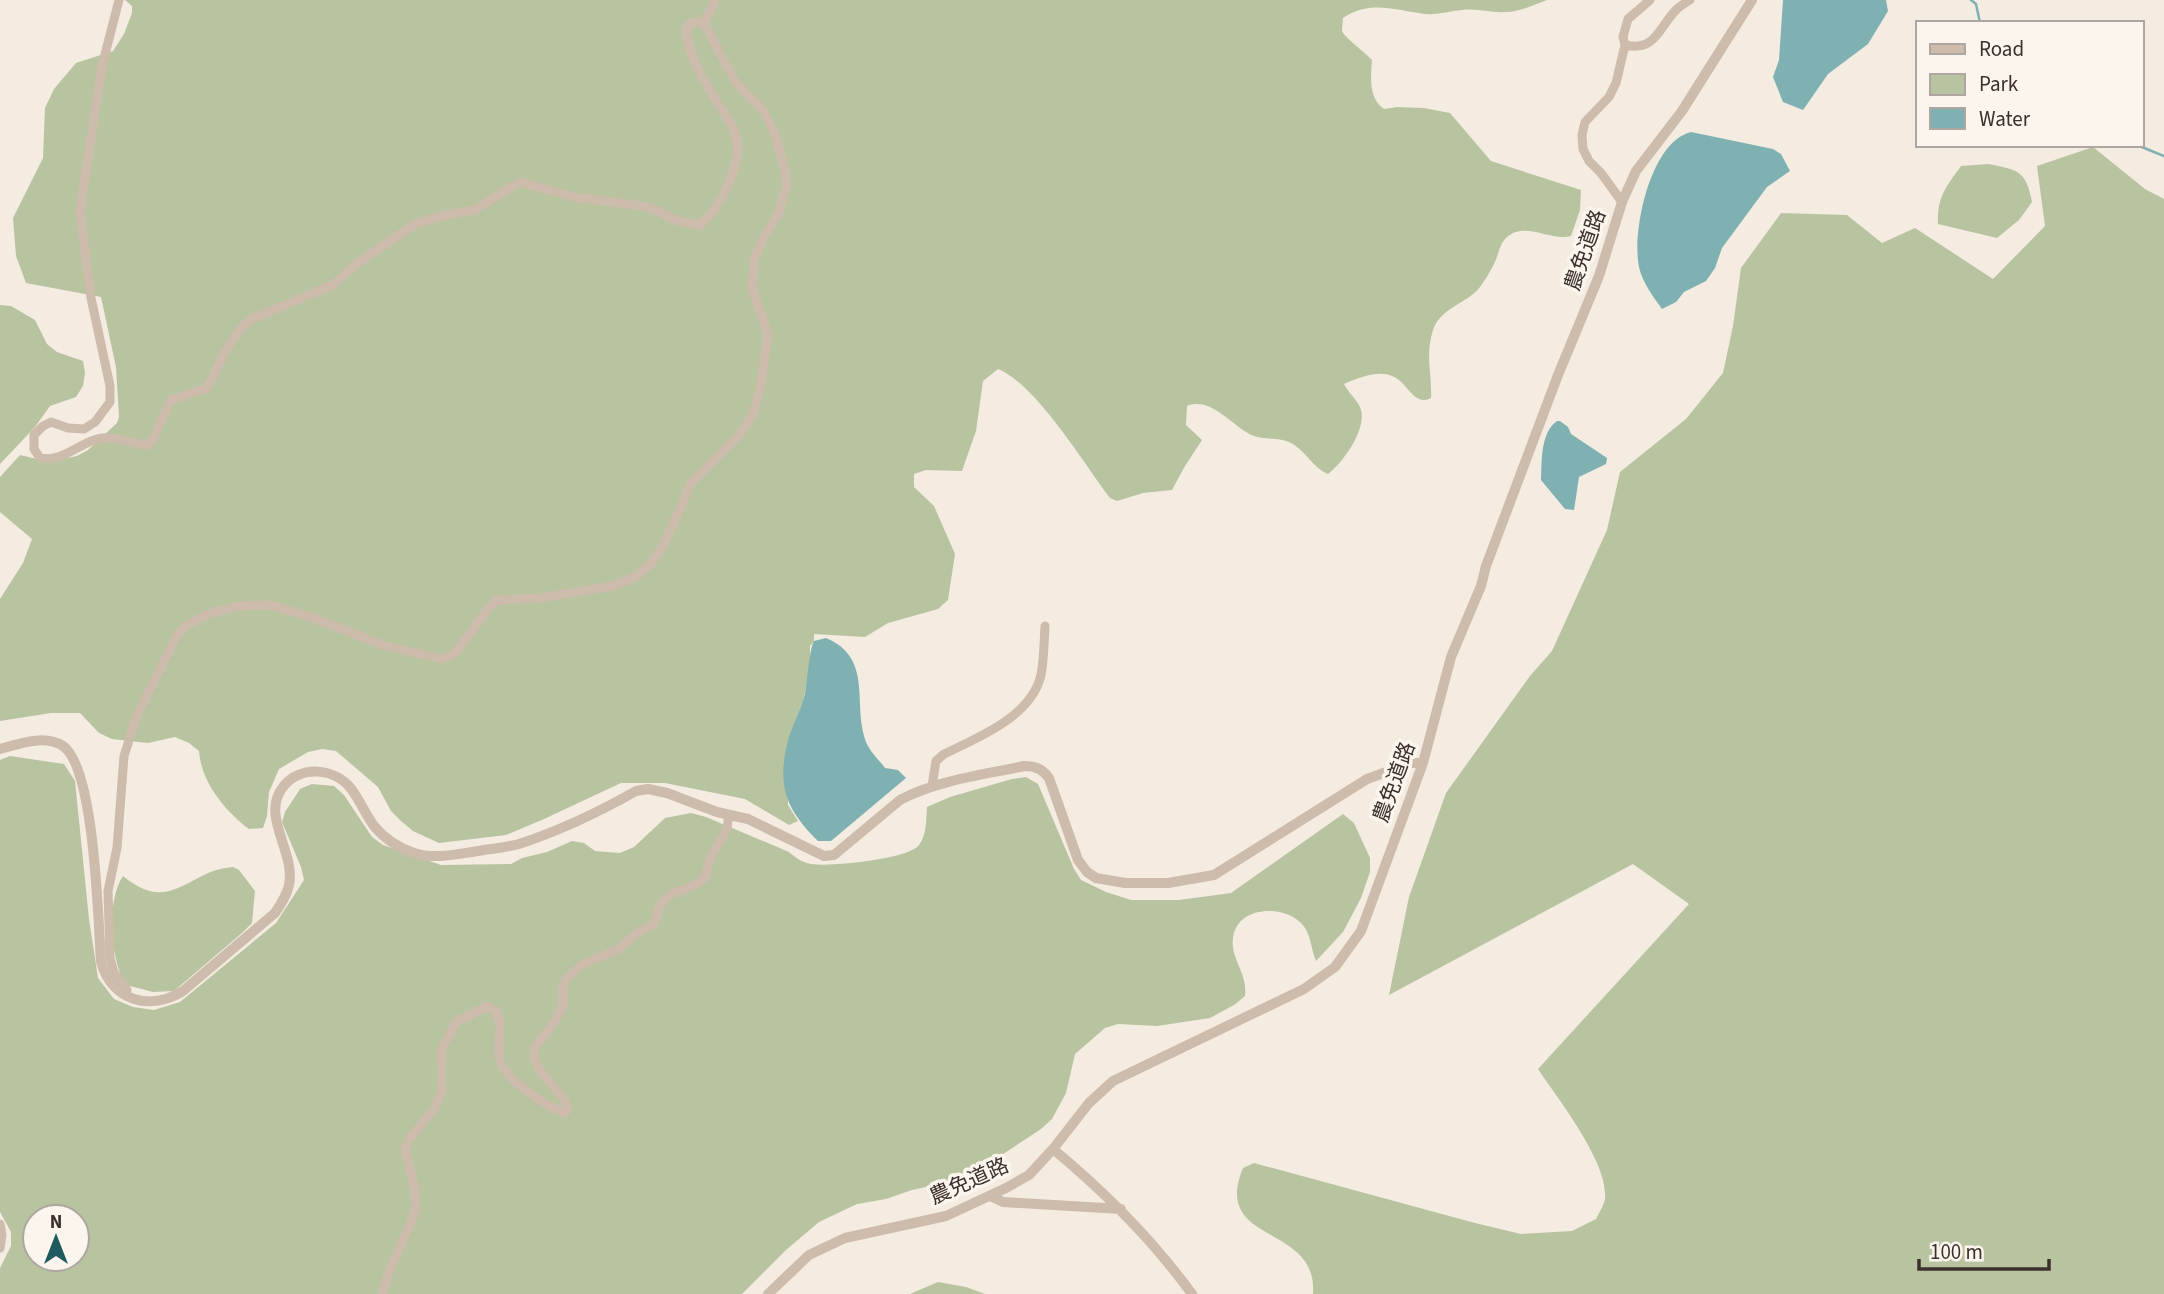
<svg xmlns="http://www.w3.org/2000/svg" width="2164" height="1294" font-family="'Source Sans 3','Noto Sans JP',sans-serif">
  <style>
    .green { fill: #b8c4a0; fill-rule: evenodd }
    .water { fill: #7fb0b2 }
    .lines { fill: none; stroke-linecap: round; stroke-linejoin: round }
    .stream { stroke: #7fb0b2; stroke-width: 2.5 }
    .minor { stroke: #cdbbac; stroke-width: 9 }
    .tertiary { stroke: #cdbbac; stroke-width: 10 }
    .labels { text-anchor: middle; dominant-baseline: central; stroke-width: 7; stroke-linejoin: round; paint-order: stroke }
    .street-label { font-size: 21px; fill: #3b302b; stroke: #fbf5ee }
  </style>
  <rect width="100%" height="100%" fill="#f4ebe1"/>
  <path class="green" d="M125,0H1547C1533,5 1520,12 1506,12C1491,13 1477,8 1462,10C1450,11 1438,15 1425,14C1394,10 1370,0 1343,18C1343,19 1342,29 1342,31C1343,36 1367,54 1372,60C1371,77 1368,98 1384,109L1397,107L1424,108L1450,113L1491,161L1581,190L1580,210L1571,236C1552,241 1532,225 1513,233C1499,240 1500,252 1494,264C1490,272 1485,280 1480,287C1467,304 1441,307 1433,330C1425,356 1432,372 1431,398C1414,407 1408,383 1394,377C1380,369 1358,378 1344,384C1348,392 1356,399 1360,407C1369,427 1343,463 1328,474C1313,468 1306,451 1291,443C1280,437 1266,440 1254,436C1233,428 1212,396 1187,406L1186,425L1202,440L1185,466L1172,490L1143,493L1117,501L1110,498C1084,464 1036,384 998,369L983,381L976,431L962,471L926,470L914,474V487L934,506L955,554L948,600L938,609L888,623L865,637L814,634V641L810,646V665L803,701L787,744L788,805L798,821L789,825L745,799L665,783H621L544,819L506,835L439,843L413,831L401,821L391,811L378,787L336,751L322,749L308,752L279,769L269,792L267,816L263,828L249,829C225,811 201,782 199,751L189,743L175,737L148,743L112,739L99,733L80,713H51L0,721V599L23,563L32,539L0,512V477L20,455L50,462L77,456L88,450L117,423L119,417L116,367L101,297L26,283L16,256L13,218L43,158L45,108L54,89L76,63L113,51L124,34L132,13V6Z
    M2093,147L2145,189L2164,199V1294H1313C1318,1222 1211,1246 1243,1168L1254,1163L1475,1223L1521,1234L1572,1231L1596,1219C1599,1213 1604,1205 1605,1199C1609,1163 1558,1099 1538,1069L1689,904L1633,864L1389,995L1409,897L1446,793L1530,676L1552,651L1607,530L1620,472L1686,419L1723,373L1733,326L1741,268L1781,213L1847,215L1882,243L1915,228L1993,279L2045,226L2037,166Z
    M1988,164C2018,170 2026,170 2032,202L2019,220L1997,238L1938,224C1937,197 1946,187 1961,166Z
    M0,305L11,306L35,320L47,344L57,352L83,361L85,373L83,386L76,397L50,406L35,427L0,464Z
    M10,756L64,764L75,781L89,919L98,978L114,999L133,1007L154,1010L180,1002L276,923L304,880L301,867L282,822L285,812L300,789L312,784L334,786L344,795L372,837L383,845L441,865L511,864L522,858L547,852L572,841L584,843L595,851L620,853L634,847L665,818L691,813L706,817L789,852C796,858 803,863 812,864C830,867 909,859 919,845C927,835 926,819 927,807L950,797L1012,779L1026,777L1038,784L1074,869L1081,880L1106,892L1131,900H1179L1231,893L1343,814L1354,823L1370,858V872L1361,898L1343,932L1316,961C1311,949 1311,935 1303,925C1285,904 1237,905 1233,938C1230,959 1248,973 1245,996L1234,1005L1210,1018L1157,1026L1118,1024L1105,1028L1075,1054L1066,1093L1052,1119L1041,1129L967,1178L912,1190L886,1199L857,1204L819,1222L786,1250L742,1294H0V1268L11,1246V1232L0,1212V760ZM35,1217H77V1259H35Z
    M233,867L239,870L255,891L252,923L242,933L174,991L153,992L126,985C110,960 106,901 123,876C172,916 187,870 233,867Z
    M938,1282L966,1287L985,1294H910Z"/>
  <path class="water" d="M1783,0H1886L1888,11L1868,44L1828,74L1803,110L1783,102L1773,77L1779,60Z
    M1691,132L1773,149L1781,154L1790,171L1767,187L1722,248L1715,268L1706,281L1684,292L1676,302L1662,309C1652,295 1639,278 1638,260C1634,225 1651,142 1691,132Z
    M1557,421H1560L1568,427L1571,434L1607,458L1606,464L1579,477L1574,510L1565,509L1541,480C1542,462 1540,433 1557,421Z
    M826,638C876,659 850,708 868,746C872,754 880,761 885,768L898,770L906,778L831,841H818C787,810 777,788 787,744C791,727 801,711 805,693C807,682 810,646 814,641Z"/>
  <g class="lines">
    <path class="stream" d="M1971,0L1976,4L1980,23
      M2137,145L2164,156"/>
    <path class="minor" d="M119,0L102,66L80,212L91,298L110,386V402L95,422L84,429L68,428L51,422L43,426L34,435V449L40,458C64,463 80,441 102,438C116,436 133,444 147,445L152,441L171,400L207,388C220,364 229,338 251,319L333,285L356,264L415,224L441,216L474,210L520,182L574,197L649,207L678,221L700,225C714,213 723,197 730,180C735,168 739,156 737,143C736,128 726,117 718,104C704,80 689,58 686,30L691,22L704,23
      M704,23L715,0
      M1625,45C1656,52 1659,27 1676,10C1680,6 1685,3 1690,0
      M1622,202L1601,173L1589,161L1583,149L1582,135L1585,122L1609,97L1616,83L1625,45L1623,37L1628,19L1650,0
      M932,786L936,761L944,754C978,738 1032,716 1041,675C1044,659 1044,642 1045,626
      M126,996L127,990L114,972L110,958L108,891L117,848L124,756L137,715L177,635L184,627L208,614L238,606L270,605L308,616L383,645L441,659L451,656L460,647L487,610L497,600L540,598L613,586L635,577L650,565L663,546L692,482L741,433L753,414L760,390L768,334L752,288L754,259L764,237L779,212L787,185L784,165L774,132L763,110L736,83L704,23
      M0,1224L2,1235L0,1248
      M383,1294L387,1277L416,1210L415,1189L405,1149L409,1139L433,1111L442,1091L441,1050L456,1022L488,1006L496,1011C503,1027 498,1039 499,1055C500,1078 545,1105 565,1113L568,1109L565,1101L539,1069L534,1057L535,1047L554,1023L563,1006V986L566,979L583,964L619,949L637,933L654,924C657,917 657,910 661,904C671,888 692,891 703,879C708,874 707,865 710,859C716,844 728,837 728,820L731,816"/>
    <path class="tertiary" d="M0,749C18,744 45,734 63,746C95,768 98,921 101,962C112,1002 151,1011 183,991L275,913C281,904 287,895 289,885C296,852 260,816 283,787C300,765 335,767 352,790C360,801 366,815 374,826C384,838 399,848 414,853C432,859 453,855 472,852C487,849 504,848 519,844C559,831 599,812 636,791L648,789L667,793L717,812L748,819L824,856L834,855L900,800C938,780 983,775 1024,766C1036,766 1042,769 1049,778L1078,860L1087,872L1096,878L1125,883H1168L1214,875L1367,779L1411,763H1423
      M1053,1149C1106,1193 1152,1239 1192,1294
      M990,1196L1003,1202L1121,1209
      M768,1294L809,1255L845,1238L946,1216L1006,1188L1029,1175L1053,1149L1089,1103L1113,1081L1304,989L1335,967L1361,931L1423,763L1451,657L1481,586L1486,566L1558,375L1599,276L1622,202L1636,171L1682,111L1752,0"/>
  </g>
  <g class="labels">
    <g class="street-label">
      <text transform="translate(1585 250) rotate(-71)">農免道路</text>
      <text transform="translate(1394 782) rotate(-70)">農免道路</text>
      <text transform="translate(969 1181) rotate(-24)">農免道路</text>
    </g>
  </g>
  <rect x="1916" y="21" width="228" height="126" fill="#fbf5ee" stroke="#aea6a0" stroke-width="2"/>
  <rect x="1930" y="44" width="35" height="10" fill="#cdbbac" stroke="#aea6a0" stroke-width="2"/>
  <text x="1979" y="56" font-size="21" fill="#3b302b">Road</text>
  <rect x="1930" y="74" width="35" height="21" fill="#b8c4a0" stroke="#aea6a0" stroke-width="2"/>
  <text x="1979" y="91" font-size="21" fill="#3b302b">Park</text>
  <rect x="1930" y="108" width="35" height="21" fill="#7fb0b2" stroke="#aea6a0" stroke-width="2"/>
  <text x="1979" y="126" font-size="21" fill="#3b302b">Water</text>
  <g transform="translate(56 1238)"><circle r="33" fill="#fbf5ee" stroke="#aea6a0" stroke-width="2"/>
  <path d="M0-5L12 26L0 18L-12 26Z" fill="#1f5a5e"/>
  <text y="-10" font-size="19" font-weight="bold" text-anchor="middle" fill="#3b302b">N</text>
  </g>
  <path d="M1919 1259v10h130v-10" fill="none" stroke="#3b302b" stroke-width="3.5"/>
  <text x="1930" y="1259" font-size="21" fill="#3b302b" stroke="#fbf5ee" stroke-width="5" paint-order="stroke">100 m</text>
</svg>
